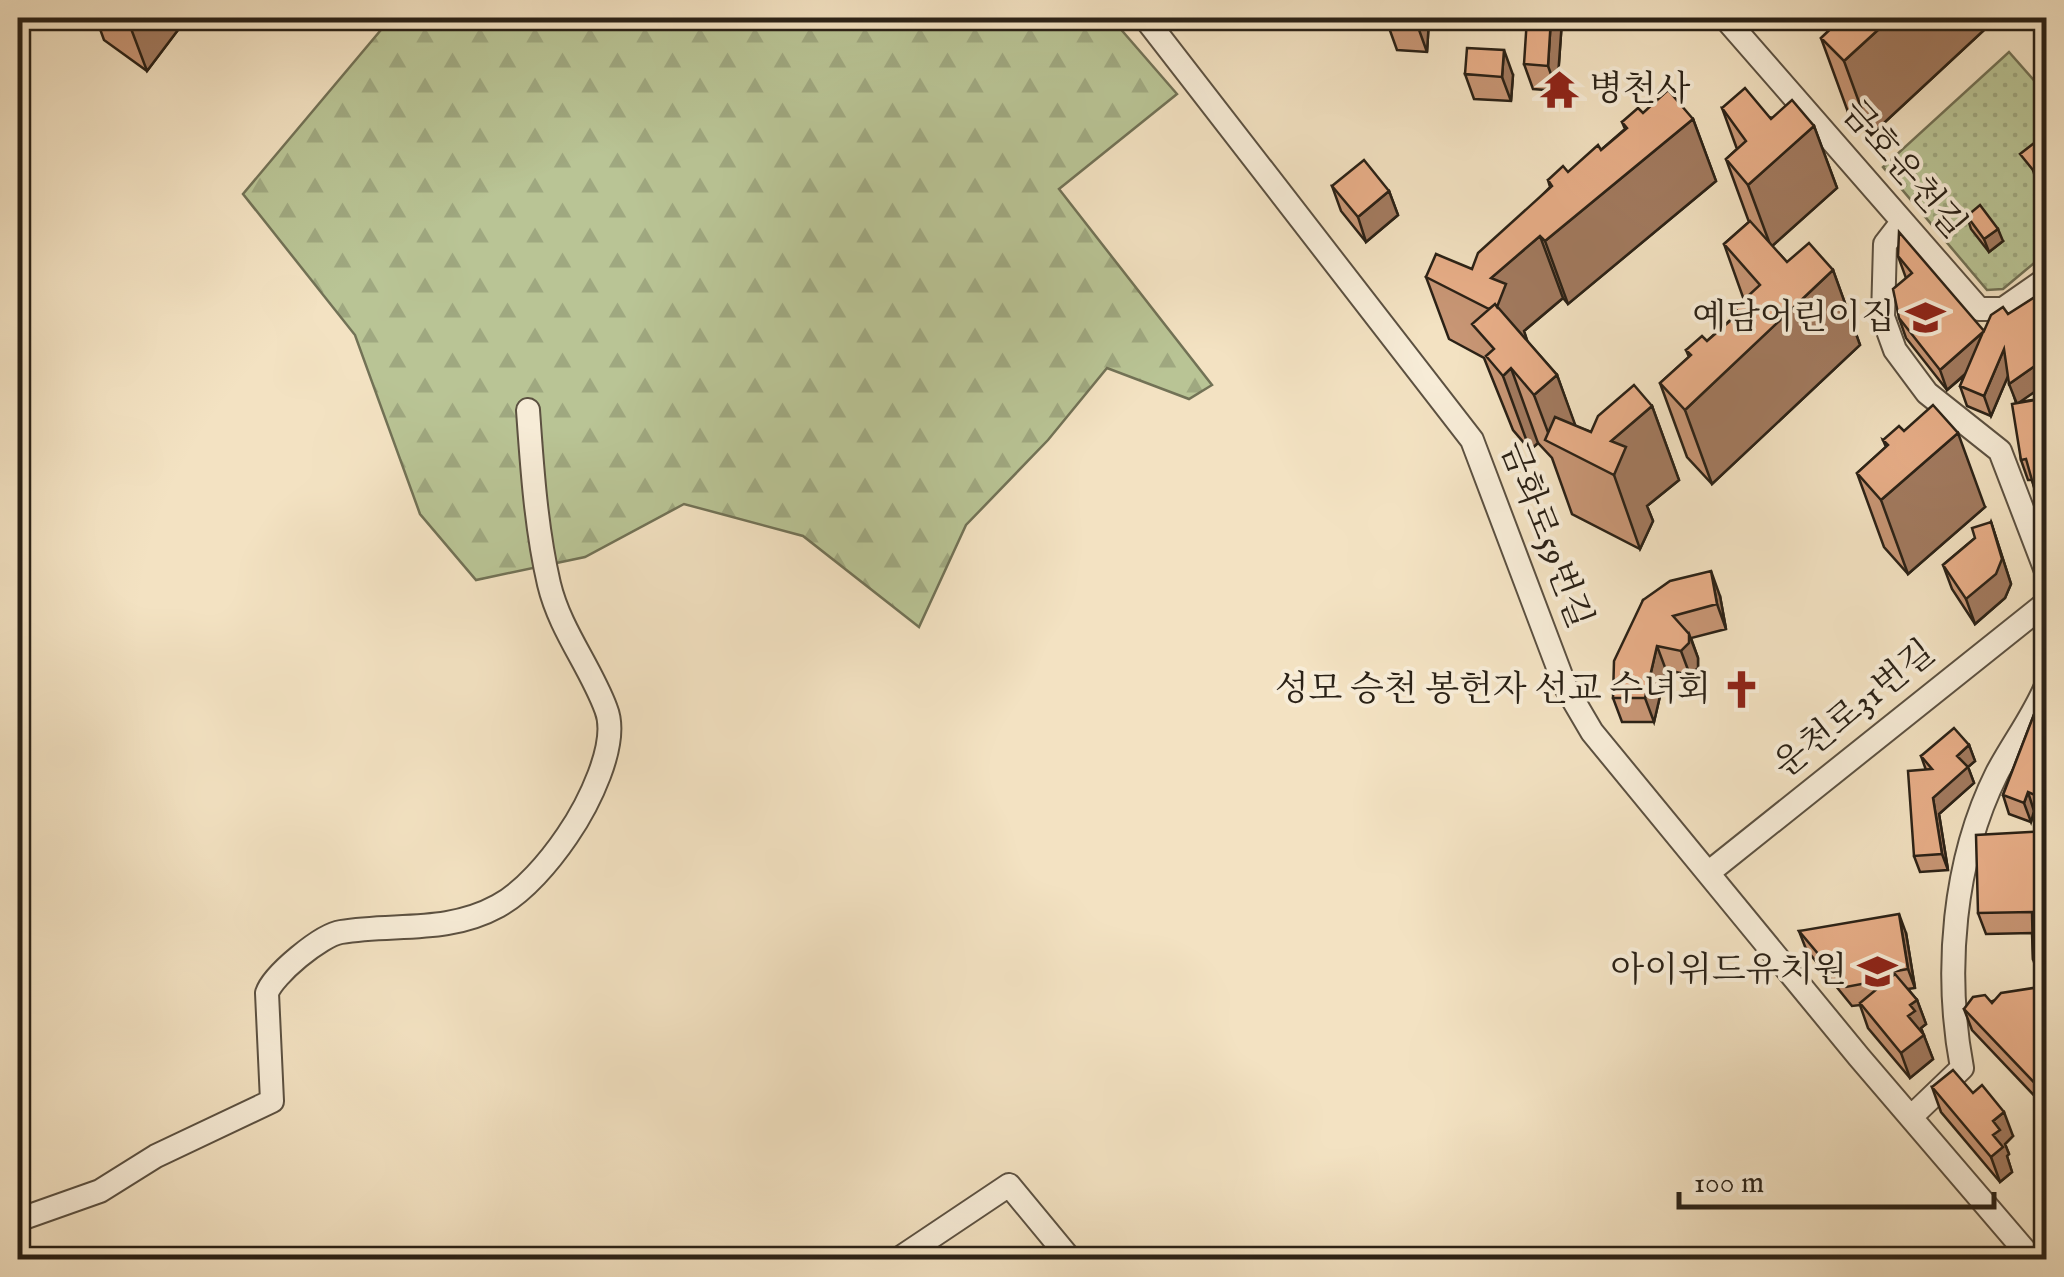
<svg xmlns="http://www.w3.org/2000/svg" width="2064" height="1277" font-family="'IM FELL English','Noto Serif KR',serif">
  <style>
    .grass { fill: url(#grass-dots); stroke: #727256; stroke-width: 2.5 }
    .forest { fill: url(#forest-firs); stroke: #727256; stroke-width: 2.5 }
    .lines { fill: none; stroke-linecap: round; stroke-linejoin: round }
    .street-casing { stroke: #5c5141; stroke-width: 26 }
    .street { stroke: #f7ecd7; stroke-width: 22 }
    .wall { fill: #c89675; stroke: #2a2116; stroke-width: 2.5 }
    .shaded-wall { fill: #a27a5f; stroke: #2a2116; stroke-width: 2.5 }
    .building { fill: #e8ae88; stroke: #2a2116; stroke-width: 2.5 }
    .labels { text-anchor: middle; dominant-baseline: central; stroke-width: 8; stroke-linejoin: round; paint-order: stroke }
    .poi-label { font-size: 35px; fill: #2a2116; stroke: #f7ecd7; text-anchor: end }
    .street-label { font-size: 35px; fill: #2a2116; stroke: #f7ecd7 }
  </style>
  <defs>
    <pattern id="grass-dots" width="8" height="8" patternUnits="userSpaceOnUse" patternTransform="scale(2.5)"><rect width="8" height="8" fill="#b9c495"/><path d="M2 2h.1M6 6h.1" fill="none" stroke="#9fa880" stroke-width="1.8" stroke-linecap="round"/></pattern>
    <pattern id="forest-firs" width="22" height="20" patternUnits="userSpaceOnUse" patternTransform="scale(2.5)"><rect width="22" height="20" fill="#b9c495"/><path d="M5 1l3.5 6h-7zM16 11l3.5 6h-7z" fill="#9fa880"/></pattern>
  </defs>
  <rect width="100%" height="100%" fill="#f3e2c2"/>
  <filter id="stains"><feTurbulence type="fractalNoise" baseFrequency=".002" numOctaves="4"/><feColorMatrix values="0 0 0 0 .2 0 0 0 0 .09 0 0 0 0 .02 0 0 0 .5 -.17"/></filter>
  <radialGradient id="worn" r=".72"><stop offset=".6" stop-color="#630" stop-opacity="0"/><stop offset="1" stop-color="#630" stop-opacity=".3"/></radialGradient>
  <path class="grass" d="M2009,52L2046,94V253L2003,289L1987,290L1883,167Z"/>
  <path class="forest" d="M391,18H1111L1177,94L1059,189L1212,385L1189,399L1107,368L1048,440L966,525L919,627L803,536L684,504L585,557L476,580L420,514L355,335L243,194Z"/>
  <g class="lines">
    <defs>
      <path id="street" d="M1145,18L1472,440L1565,686L1592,732L1859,1057L2033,1260
        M1725,18L1979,309H2003L2046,279
        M1902,222L1885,244L1883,317L1895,350L1927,393L2000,451L2046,571
        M1708,873L2046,603
        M1911,1117L1962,1068C1944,972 1953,861 1997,773C2013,743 2033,717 2046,686
        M18,1220L100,1191L156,1156L272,1101L267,993C273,975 321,935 341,932C394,923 447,934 498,906C524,892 550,861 567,836C587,807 620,744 606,709C590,666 560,630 549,584C536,528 532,467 528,410
        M897,1260L1009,1185L1071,1260"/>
    </defs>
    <use href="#street" class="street-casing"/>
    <use href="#street" class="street"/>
  </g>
  <path class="wall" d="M96,18H187L147,71L104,40Z
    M1842,18H1997L1871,135L1848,112L1821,38Z
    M1429,20L1427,52L1397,50L1388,25Z
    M1562,20L1557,91L1533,89L1524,64Z
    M1465,74L1513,75L1511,101L1474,99Z
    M1722,108L1814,126L1837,188L1772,246L1787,262L1833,270L1860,345L1712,484L1687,457L1660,383L1689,357L1686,350L1707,341L1737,314L1735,308L1744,300L1724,244L1749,222L1726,159L1737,149Z
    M1643,113L1693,119L1716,181L1568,304L1563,298L1524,331L1527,341L1557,375L1575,426L1591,432L1652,406L1679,480L1647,506L1653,521L1640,549L1572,514L1552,458L1538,443L1530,450L1513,430L1484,358L1449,339L1426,277L1472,269L1550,187L1548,180L1568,172L1601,150L1625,129L1622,122Z
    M1332,186L1389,191L1398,215L1366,242L1341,211Z
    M1967,216L2003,241L1989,252L1971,229Z
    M1898,256L1984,331L2046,290V384L2019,402L2046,398V518L2045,519L2032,480H2028L2021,460L2016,403L2008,376L1991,416L1967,406L1960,386L1965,375L1947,390L1906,338L1899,318L1906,278Z
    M1883,440L1985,507L1908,574L1884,547L1857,473L1886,447Z
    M1991,522L2011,584L2005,598L1975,624L1952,589L1943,565L1975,538Z
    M1720,596L1726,629L1691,638L1698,658V668L1690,675L1666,670L1654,722H1622L1613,698L1643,600Z
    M2040,699L2042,814L2034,811L2031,822L2009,814L2003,795Z
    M1969,745L1975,761L1968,767L1974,783L1939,814L1948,870L1920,872L1914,856L1926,770L1921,756Z
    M2046,831V981H2040L2033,959L2032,933L1986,934L1978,913Z
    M1799,931L1906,933L1915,988L1908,989L1917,1000L1926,1024L1921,1028L1933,1059L1910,1078L1868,1028L1860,1005L1852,1006L1806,949Z
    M2046,986V1108L1972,1030L1964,1009Z
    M1932,1087L1973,1093L2013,1136L2005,1144L2009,1154L2007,1156L2012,1172L2000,1182L1941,1112Z"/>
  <path class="shaded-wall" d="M127,18H187L147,71Z
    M1418,18H1428L1429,20L1427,52L1418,27Z
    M1551,18H1561L1562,20L1557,91L1548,66Z
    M1891,18H1997L1871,135L1844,61Z
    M1504,50L1513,75L1511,101L1502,77Z
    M1693,119L1716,181L1568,304L1545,241Z
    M1814,126L1837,188L1771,247L1748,185Z
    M2046,160V168L2035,177L2033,170Z
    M1389,191L1398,215L1366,242L1358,217Z
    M1998,229L2003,241L1989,252L1984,239Z
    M1540,236L1563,298L1524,331L1529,346L1494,312L1491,278Z
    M1833,270L1860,345L1712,484L1685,410Z
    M1983,332L1990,352L1947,390L1940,370Z
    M2004,349L2011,369L1991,416L1984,396Z
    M2046,358V384L2017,404L2009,384Z
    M1511,368L1538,443L1530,450L1503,376Z
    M1557,375L1584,449L1552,443L1534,395Z
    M1652,406L1679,480L1647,506L1653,521L1640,549L1614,475L1611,441Z
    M1958,433L1985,507L1908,574L1881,500Z
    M1991,522L2011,584L2005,598L1975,624L1966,599Z
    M1711,571L1720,596L1726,629L1717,604Z
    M1689,634L1698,658V668L1690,675L1681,651Z
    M1657,646L1666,670L1654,722L1645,698Z
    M1969,745L1975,761L1968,767L1974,783L1939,814L1948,870L1942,854L1933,798L1957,756Z
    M2046,764V802L2042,814L2035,795Z
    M2028,792L2034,811L2031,822L2024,803Z
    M1899,914L1906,933L1915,988L1908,969Z
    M1917,1000L1926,1024L1921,1028L1933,1059L1910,1078L1901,1053L1910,1005Z
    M2004,1112L2013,1136L2005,1144L2009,1154L2007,1156L2012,1172L2000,1182L1991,1157L1993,1135V1121Z"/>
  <path class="building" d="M1388,18H1418V27L1388,25Z
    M1527,18H1551L1548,66L1524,64Z
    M1842,18H1891L1844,61L1821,38Z
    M1467,48L1504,50L1502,77L1465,74Z
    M1745,88L1771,119L1792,100L1814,126L1748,185L1726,159L1746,141L1722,108Z
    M1668,90L1693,119L1545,241L1540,236L1491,278L1506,284L1497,307L1495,304L1489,309L1426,277L1436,254L1472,269L1478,253L1552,186L1548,180L1563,166L1568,172L1598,145L1601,150L1627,128L1622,122L1638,108L1643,113Z
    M2038,140L2046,151V160L2033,170L2020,154Z
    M1364,160L1389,191L1358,217L1332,186Z
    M1980,205L1998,229L1984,239L1967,216Z
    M1750,221L1787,262L1809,243L1833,270L1685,410L1660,383L1691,355L1686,350L1702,336L1707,341L1739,313L1735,308L1760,285L1724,244Z
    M1899,232L1984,331L1991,315L2003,307L2008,314L2046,290V358L2009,384L2004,349L1984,396L1960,386L1983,332L1940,370L1899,318L1893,289L1912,273L1898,256Z
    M1495,304L1557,375L1534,395L1511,368L1503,376L1486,356L1494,349L1472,324Z
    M1634,385L1652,406L1611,441L1626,447L1614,475L1545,440L1555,417L1591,432L1598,416Z
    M2046,398V507L2044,497L2037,498L2026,459L2021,460L2012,404Z
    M1933,405L1958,433L1881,500L1857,473L1888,445L1883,440L1899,426L1904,431Z
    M1991,522L2002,559L1996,574L1966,599L1943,565L1975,538L1972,528Z
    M1711,571L1717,604L1673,616L1689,634V643L1681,651L1657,646L1645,698H1613L1614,661L1643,600L1670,581Z
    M2040,699L2046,702V764L2035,795L2028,792L2024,803L2003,795Z
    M1954,728L1969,745L1957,756L1968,767L1933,798L1942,854L1914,856L1908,771L1932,769L1921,756Z
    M2046,831V963L2045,960L2033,959L2032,912L1978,913L1976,835Z
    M1899,914L1908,969L1891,972L1893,975L1888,979L1846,987L1799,931Z
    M1895,974L1917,1000L1910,1005L1915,1011L1908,1016L1924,1035L1901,1053L1860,1003Z
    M2046,986V1095L1964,1009L1973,997L1985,995L1992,1003L2001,993Z
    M1953,1070L1973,1093L1982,1085L2004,1112L1993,1121L2000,1130L1993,1135L2003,1147L1991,1157L1932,1087Z"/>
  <defs>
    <symbol id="temple-bare" viewBox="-9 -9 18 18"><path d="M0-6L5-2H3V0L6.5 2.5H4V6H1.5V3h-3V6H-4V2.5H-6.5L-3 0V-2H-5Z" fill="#8f2418" stroke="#f7ecd7" stroke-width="2.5" paint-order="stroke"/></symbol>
    <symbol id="school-bare" viewBox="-9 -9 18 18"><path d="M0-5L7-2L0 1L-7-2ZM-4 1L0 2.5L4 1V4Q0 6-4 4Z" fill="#8f2418" stroke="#f7ecd7" stroke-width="2.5" paint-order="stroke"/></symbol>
    <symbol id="church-bare" viewBox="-9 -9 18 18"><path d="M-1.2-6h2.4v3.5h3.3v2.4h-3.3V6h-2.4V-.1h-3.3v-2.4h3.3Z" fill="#8f2418" stroke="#f7ecd7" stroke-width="2.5" paint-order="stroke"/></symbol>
  </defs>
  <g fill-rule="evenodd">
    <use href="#temple-bare" x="1532" y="62" width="55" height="55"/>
    <use href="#school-bare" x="1898" y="290" width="55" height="55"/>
    <use href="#church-bare" x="1714" y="662" width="55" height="55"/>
    <use href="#school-bare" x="1850" y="944" width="55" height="55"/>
  </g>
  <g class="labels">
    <g class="poi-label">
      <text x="1589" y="90" text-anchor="start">병천사</text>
      <text x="1895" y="318">예담어린이집</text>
      <text x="1711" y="690">성모 승천 봉헌자 선교 수녀회</text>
      <text x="1847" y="971">아이위드유치원</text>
    </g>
    <g class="street-label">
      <text transform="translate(1903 170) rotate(49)">금호운천길</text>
      <text transform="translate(1545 535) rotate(69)">금화로59번길</text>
      <text transform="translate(1855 710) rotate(-39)">운천로31번길</text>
    </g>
  </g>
  <rect width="2064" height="1277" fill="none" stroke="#f3e2c2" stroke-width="60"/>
  <rect x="20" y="20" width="2024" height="1237" fill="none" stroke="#2a2116" stroke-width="5"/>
  <rect x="30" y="30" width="2004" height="1217" fill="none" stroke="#2a2116" stroke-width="2.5"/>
  <path d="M1679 1192v15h315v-15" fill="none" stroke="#2a2116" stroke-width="5"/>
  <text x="1694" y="1192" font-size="30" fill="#2a2116" stroke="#f7ecd7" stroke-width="8" paint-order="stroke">100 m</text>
  <rect width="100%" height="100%" filter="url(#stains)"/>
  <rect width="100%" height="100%" fill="url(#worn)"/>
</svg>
